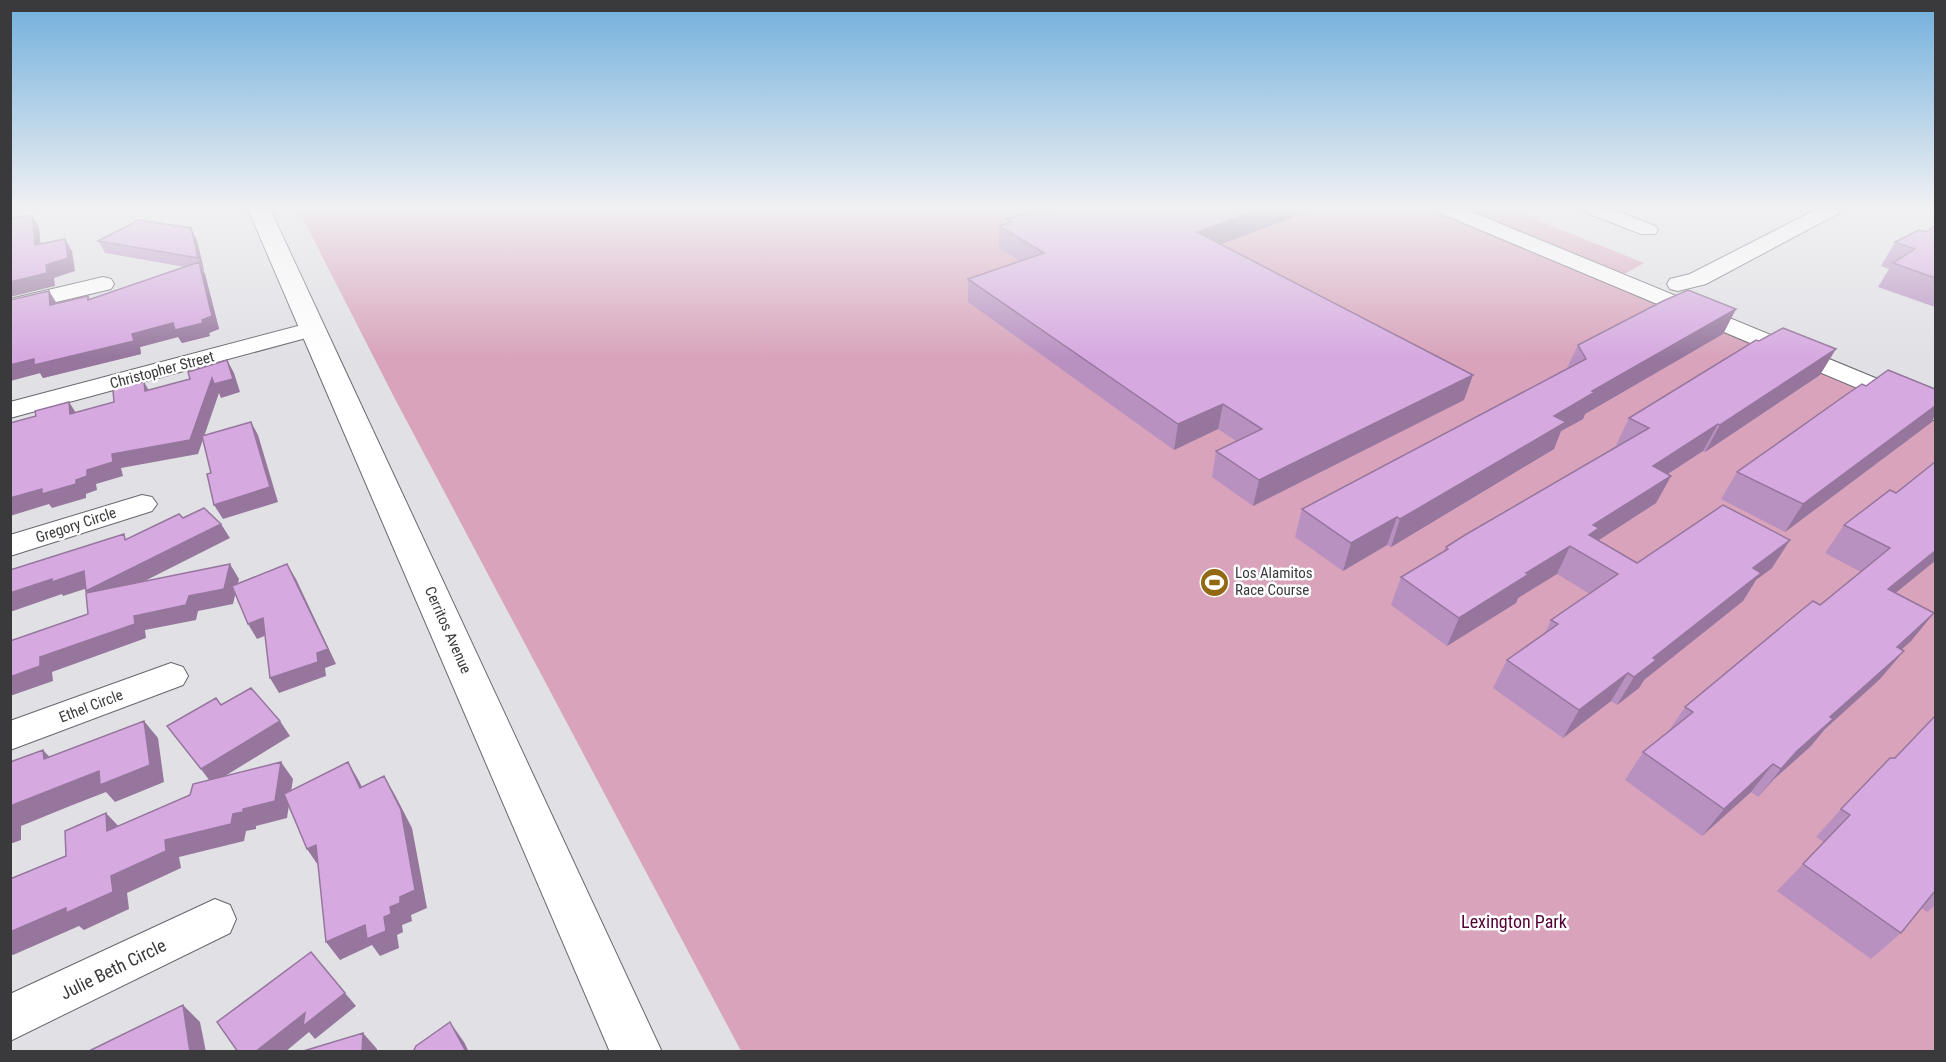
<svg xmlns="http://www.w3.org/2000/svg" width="1946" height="1062" font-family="'Roboto Condensed',sans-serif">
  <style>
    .green { fill: #d8a3bb }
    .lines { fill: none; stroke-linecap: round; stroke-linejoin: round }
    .street-casing { stroke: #68676c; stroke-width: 2 }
    .secondary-casing { stroke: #68676c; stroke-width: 2 }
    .street { fill: #fff; fill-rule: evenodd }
    .secondary { fill: #fff; fill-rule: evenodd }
    .wall { fill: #b891c1 }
    .shaded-wall { fill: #96769d }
    .building { fill: #d6a9e0; stroke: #96769d; stroke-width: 1.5 }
    .labels { text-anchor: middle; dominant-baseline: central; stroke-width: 5; stroke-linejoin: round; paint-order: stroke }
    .street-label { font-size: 15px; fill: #3a3a3c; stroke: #fff }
    .poi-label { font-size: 15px; fill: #3a3a3c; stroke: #fff; text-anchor: start }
    .near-park-label { font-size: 18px; fill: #530134; stroke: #fff }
    .near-street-label { font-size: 18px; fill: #3a3a3c; stroke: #fff }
  </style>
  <rect width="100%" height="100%" fill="#e0e0e5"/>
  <path class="green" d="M298,209H1510L1644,263L1619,277L1935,409V1051H741L394,397Z"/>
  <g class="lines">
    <defs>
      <path id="street" d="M1437,209H1465L1936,403V421L1440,213Z
        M1584,209H1612L1655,226L1658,230L1655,234H1641L1587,213Z
        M1817,209H1842L1839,213L1706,284L1678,291L1670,289L1667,284L1670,279L1690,274Z
        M103,277L111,279L114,284L111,289L10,313V299Z
        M313,322L321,324L325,329L321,334L10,418V402Z
        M142,495L152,497L157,504L152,511L10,556V535Z
        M171,663L183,667L188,676L183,685L10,750V721Z
        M215,899L230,905L236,919L230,933L10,1041V994Z"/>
      <path id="secondary" d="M248,209H270L662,1052H610Z"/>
    </defs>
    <use href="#street" class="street-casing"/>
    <use href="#secondary" class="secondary-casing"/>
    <use href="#street" class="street"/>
    <use href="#secondary" class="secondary"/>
  </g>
  <path class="wall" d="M1053,209H1316L1221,244L1464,400L1253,506L1212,477L1216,451L1236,441L1218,429L1174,450L968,302V279L1020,261L999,248V226L1007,223V219L1043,212Z
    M1935,226V307L1878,287L1889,269L1881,266L1895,242L1926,232Z
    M197,240L204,270H203L205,274L219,329L209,333L210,336L182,343L178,337L140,347L141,354L43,378L40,373L10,381V300L49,291L57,304L88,296L90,299L185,267L105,253L98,241Z
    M1736,309L1723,334L1585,414L1583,419L1561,431L1554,449L1391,547L1387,545L1343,571L1295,537L1302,509L1567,368L1578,345Z
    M1820,375L1705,452L1703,451L1668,474L1671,476L1656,503L1598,540L1637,563L1772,568L1756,580L1743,601L1644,680L1639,688L1617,705L1611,701L1563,738L1493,688L1507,660L1545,633L1551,620L1590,594L1557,574L1518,598L1516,603L1447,646L1391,605L1401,577L1444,551L1446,547L1618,446L1616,445L1629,418Z
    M1932,422L1785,532L1721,499L1737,472Z
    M1896,493V593L1934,613L1911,641L1901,650L1880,679L1825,729L1810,747L1774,779L1758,797L1751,792L1702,836L1625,780L1643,752L1668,732L1685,707L1820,605L1861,572L1825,553L1844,525Z
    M1935,716V905L1927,912L1921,908L1901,933L1871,959L1777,891L1824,842L1816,837L1841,809L1895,758Z"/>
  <path class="shaded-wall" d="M1260,209H1316L1194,254L1197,232Z
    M32,215L39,227L42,258L35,245Z
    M191,228L197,240L204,270L198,258Z
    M65,239L72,251L75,271L54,278L55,286L10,297V282L46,265Z
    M199,262L205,274L219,329L209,333L210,336L182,343L178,337L140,347L141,354L43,378L40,373L10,381V365L173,323L202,320Z
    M49,291L57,304L50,305Z
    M1736,309L1723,334L1585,414L1583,419L1561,431L1554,449L1391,547L1400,519L1592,391Z
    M1836,349L1820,375L1705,452L1720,425Z
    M227,360L234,373L240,392L221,398L219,393L198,454L121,468L123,476L96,484L97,490L86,494V498L52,508L49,504L10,516V498L76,480L87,470L112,454L212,378Z
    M1473,375L1464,400L1253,506L1259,480Z
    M144,382L152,396L145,391Z
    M69,402L78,416L70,414Z
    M1223,404L1218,429L1174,450L1178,424Z
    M1935,406V416L1932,422L1785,532L1803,504Z
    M251,422L258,435L278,502L223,519L214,505Z
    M1718,424L1703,451L1638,493L1653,466Z
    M1671,476L1656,503L1579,553L1593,525Z
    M1397,517L1387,545L1343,571L1351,543Z
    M221,524L230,538L97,605L86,591Z
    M1790,540L1772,568L1756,580L1743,601L1644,680L1639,688L1617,705L1634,677L1653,658L1753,568Z
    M1570,546L1557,574L1518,598L1516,603L1447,646L1459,618L1526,573Z
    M1935,551V561L1866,617L1888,589Z
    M230,564L239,579L233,604L198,611L196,620L145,630L146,638L52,672L53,681L10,696V677L40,657L134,616L189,596Z
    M287,564L296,579L336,664L325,668L326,676L279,693L270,678Z
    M84,571L94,586L63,596L62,594L10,612V593L52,579Z
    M1934,613L1911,641L1873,675L1897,647Z
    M263,618L272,633L257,639L248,624Z
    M1904,651L1880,679L1825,729L1810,747L1774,779L1758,797L1781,769L1797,751L1830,717Z
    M1628,673L1611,701L1563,738L1579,710Z
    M144,721L158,738L164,782L115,802L106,792L70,806L21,826V840L10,844V806Z
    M280,721L290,736L212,784L201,769Z
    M43,750L59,767L44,759Z
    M281,762L293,779L287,818L256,826V829L246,831L244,841L179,857L181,868L127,893L129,909L84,930L79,926L13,955L10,953V932L111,876L165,840L233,814L243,809Z
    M348,762L359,781L372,807L360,788Z
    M1773,764L1751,792L1702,836L1724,809Z
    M384,776L395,795L412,828L427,908L411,915L412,921L402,925L403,932L397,935L399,948L380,956L372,945L340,960L326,942L384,917L390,907Z
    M106,813L122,830L107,831Z
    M316,845L320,868L307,849Z
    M345,993L356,1006L315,1039L309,1032L285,1052H255L305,1013Z
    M183,1005L200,1022L206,1052H190Z
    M450,1022L464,1042L469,1052H466Z
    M363,1033L377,1049V1052H362Z"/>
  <path class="building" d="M1053,209H1260L1197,232L1473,375L1259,480L1216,451L1262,429L1223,404L1178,424L968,279L1044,253L999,226L1012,222L1007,219L1038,210L1043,212Z
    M32,215L35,245L65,239L68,258L46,265L47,273L10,282V219Z
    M139,220L191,228L198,258L98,241Z
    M1935,226V278L1893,263L1915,249L1895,242L1919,230L1926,232Z
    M199,262L212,316L202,320L203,323L175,330L173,323L132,334L134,341L34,365V359L10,365V300L49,291L50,305L88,296V300Z
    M1688,290L1736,309L1592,391L1595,392L1554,416L1566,422L1400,519L1397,517L1351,543L1302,509L1586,359L1578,345L1663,301Z
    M1783,328L1836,349L1720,425L1718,424L1653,466L1671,476L1593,525L1599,528L1589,535L1637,563L1723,505L1790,540L1753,568L1761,573L1653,658L1656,660L1634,677L1628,673L1579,710L1507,660L1558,624L1551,620L1618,574L1570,546L1526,573L1529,574L1459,618L1401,577L1448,549L1446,547L1465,535L1649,428L1629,418L1756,340L1759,341Z
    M227,360L233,379L214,384L212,378L190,440L112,454L113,462L87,470V476L76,480V484L42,494V489L10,498V423L36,416L35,411L69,402L70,414L114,402L113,390L144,382L145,391L190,379L188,372Z
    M1888,370L1935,389V406L1803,504L1737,472L1850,392L1862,384L1866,386Z
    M251,422L270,487L214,505L207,474L211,473L202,436Z
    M1935,462V551L1888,589L1934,613L1897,647L1904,651L1830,717L1833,719L1797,751L1781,769L1773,764L1724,809L1643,752L1693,712L1685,707L1798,613L1813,601L1820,605L1890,548L1844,525L1890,490L1896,493Z
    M204,508L221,524L86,591L84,571L52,582V579L10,593V570L124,534L125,540L179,514L183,518Z
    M230,564L224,589L189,596L186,605L134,616L135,624L40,657V666L10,677V641L88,614L86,593Z
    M287,564L328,649L317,653L318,662L270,678L263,618L248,624L232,586Z
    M251,688L280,721L201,769L167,726L216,698L221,705Z
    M1935,716V891L1901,933L1803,864L1850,815L1841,809L1890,758H1895Z
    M144,721L150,765L100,785L99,771L10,806V762L43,750L44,759Z
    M281,762L275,801L243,809V812L233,814L231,824L165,840L166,851L111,876L113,892L66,913V908L10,932V879L66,856L65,831L106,813L107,831L190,795L193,784Z
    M348,762L360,788L384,776L401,810L415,890L400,897V903L390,907L391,914L384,917L386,931L367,939L365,925L326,942L316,845L307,849L284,794Z
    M311,952L345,993L303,1026L305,1013L255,1052H238L217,1022Z
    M183,1005L190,1052H87Z
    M450,1022L466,1052H413L416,1046Z
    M363,1033L362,1052H300Z"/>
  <linearGradient id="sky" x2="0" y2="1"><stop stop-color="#70afdc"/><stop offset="0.58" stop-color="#f1f1f3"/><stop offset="1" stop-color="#f1f1f3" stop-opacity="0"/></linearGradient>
  <rect width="1946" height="358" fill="url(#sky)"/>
  <defs>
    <symbol id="stadium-disc" viewBox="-11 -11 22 22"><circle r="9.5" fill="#926812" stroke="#fff"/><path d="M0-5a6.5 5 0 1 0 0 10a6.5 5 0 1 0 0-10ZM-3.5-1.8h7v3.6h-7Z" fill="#fff"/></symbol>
  </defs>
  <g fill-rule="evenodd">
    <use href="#stadium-disc" x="1198" y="566" width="33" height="33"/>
  </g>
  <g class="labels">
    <g class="street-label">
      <text transform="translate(162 370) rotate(-15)">Christopher Street</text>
      <text transform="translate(76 525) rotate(-18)">Gregory Circle</text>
      <text transform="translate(448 630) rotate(66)">Cerritos Avenue</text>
      <text transform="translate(91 706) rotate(-21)">Ethel Circle</text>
    </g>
    <g class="poi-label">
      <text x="1235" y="573">Los Alamitos<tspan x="1235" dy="17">Race Course</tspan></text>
    </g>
    <g class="near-park-label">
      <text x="1514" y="921">Lexington Park</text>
    </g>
    <g class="near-street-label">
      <text transform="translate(113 969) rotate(-26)">Julie Beth Circle</text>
    </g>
  </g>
  <rect width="1946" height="1062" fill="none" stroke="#3a3a3c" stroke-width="24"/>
</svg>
